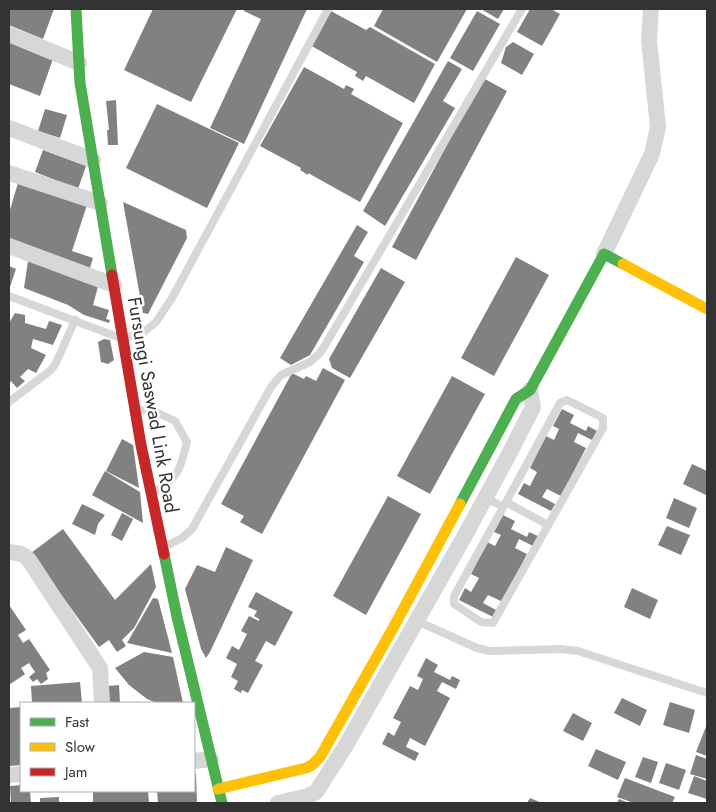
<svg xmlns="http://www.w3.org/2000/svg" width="716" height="812" font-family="Jost,sans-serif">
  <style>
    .building { fill: #818181 }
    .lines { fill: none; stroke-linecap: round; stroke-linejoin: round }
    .lane { stroke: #d7d7d7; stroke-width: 8 }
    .street { stroke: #d7d7d7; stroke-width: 16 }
    .fast { stroke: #4caf50; stroke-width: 11 }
    .slow { stroke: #ffc107; stroke-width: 11 }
    .jam { stroke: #c62828; stroke-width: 11 }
    .labels { text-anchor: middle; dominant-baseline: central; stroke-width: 5; stroke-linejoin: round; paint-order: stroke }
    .street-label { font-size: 19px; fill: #333; stroke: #fff }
  </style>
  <rect width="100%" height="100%" fill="#fff"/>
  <path class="building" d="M9,9H54L43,39L9,25Z
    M153,9H237L191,102L124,70Z
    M245,9H307L244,144L210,128L261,19L244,11Z
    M383,9H467L437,62L374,26Z
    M481,9H504L498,19Z
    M530,9H551L560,14L542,46L517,32Z
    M329,10L366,30L370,27L435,64L414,103L366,76L363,81L355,76L357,72L310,45Z
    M477,11L500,24L473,71L450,58Z
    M9,39L54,56L40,96L9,84Z
    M513,42L534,54L522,75L501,63L506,47Z
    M448,61L462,69L443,101L455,108L385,226L363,211Z
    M304,67L344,89L346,85L354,89L351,94L403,123L360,202L308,173V175L300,170L301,168L260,146Z
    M483,78L507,91L416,260L392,247Z
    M116,100L118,145H108L107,130H109L106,101Z
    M157,104L239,143L207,208L126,168Z
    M45,109L67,115L60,138L38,131Z
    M43,150L86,166L78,189L35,172Z
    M18,183L87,205L72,251L93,258L90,268L9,242V213Z
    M123,202L186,230L187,238L148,314L143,313Z
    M357,225L368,232L354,256L364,262L310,355L291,365L280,358Z
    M516,257L549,275L494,376L461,358Z
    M28,261L99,283L93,305L109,310L106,319L110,320L109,323L84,315L68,305L24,288Z
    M9,266L16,269L9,290Z
    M381,268L405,282L350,378L332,368L329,359Z
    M15,313L25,315V323L46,329L49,321L62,325L53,345L33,339L31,348L46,355L36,373L28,369L20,377L25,381L17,388L11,381L9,383V323Z
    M104,339L110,340L114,360L108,364L101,362L98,342Z
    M323,368L345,380L262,534L240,522L244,516L221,504L292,373L304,379L306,376L316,381Z
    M452,376L485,394L430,494L397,476Z
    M562,409L574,415L570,423L586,431L588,426L597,431L592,440L578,433L574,442L586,448L561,496L547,489L542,497L555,504L551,511L518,494L524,483L530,486L537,472L530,468L546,436L554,440L559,429L553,426Z
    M122,439L133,445L139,488L106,471Z
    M692,464L707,471L706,495L683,484Z
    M105,471L140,492L143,523L92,495Z
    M388,496L421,514L366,615L333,596Z
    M674,498L697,508L689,528L666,518Z
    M82,504L105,515L98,524L95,535L72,524Z
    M122,513L133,519L122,541L111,535Z
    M503,515L515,521L511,529L527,537L529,532L538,536L533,546L519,539L515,548L527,554L503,602L488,595L483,603L496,610L493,617L459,600L465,588L471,592L479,578L471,574L487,542L495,546L501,535L494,532Z
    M667,526L690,535L681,555L658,545Z
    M63,529L115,600L151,564L156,587L134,628L122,640L126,646L117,652L109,640L99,647L31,553Z
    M226,547L253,560L210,652L206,658L201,649L185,589L197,565L215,572Z
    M632,588L658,600L650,619L624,607Z
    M256,592L293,612L275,646L266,641L255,661L263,665L248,693L242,690L241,693L234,689L238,681L231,677L237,664L226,658L232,646L239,650L247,634L241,631L249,616L259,621V619L254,616L257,611L248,607Z
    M153,598L158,599L172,653L127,643Z
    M9,605L26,630L18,635L23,643L29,639L50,670L46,673L48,679L41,684L37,679L33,682L29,677L35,672L29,663L21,668L25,674L9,685Z
    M144,652L173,657L183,703H157L147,699L129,685L115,668Z
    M426,658L438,665L434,672L450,680L452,676L460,680L456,689L442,682L437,691L450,698L425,746L410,738L406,747L419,753L415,761L382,744L388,732L394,736L401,722L393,718L410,686L418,690L423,679L417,676Z
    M80,682L82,703H32L31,686Z
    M119,685L120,703H109L108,686Z
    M622,698L647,710L640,726L614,713Z
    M670,702L695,710L689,733L663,725Z
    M21,707V765L9,766V708Z
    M573,713L592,723L583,741L563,731Z
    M707,724V756L696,752Z
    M596,749L626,762L618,780L588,766Z
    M696,755L707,759V779L690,774Z
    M643,757L658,762L651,783L635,777Z
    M666,763L686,770L679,790L659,783Z
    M194,774H196L197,803H158L157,791H194Z
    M694,776L707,781V799L688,793Z
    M625,778L675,797L672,803H634L617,797Z
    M21,785V791H30L31,803H11L10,786Z
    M93,791H148L149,803H93Z
    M59,797V803H40V798Z
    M530,798L542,803H527Z
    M619,799L629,803H617Z"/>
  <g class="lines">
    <path class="lane" d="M9,296L123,339L144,332L156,322L172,298L328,9
      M9,402L51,370L56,363L75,320
      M137,410L154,411L175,421L187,442C180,470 179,477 154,492
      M485,497L503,507
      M506,502L454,596V604L481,622L493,623L603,428V418L567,400L560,403L506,502L548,525
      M164,547L182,538L192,529L271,387L281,375L310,362L320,353L327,342L522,9
      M417,621L477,648L489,651L561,649L578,651L707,693"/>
    <path class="street" d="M9,34L79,63
      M9,128L93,160
      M9,173L100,203
      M9,246L114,285
      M604,254L652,154L658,127L649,40L651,9
      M9,552C18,553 23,553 29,560L100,668L102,703
      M194,761L211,759
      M9,775L21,774
      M278,803L308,796L316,792L345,747L463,539L508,456L533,407L530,390"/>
    <path class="fast" d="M76,9L80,83L112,275
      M460,504L516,399L530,390L604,254L623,264
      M164,554L177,617L222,803"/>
    <path class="slow" d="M623,264L707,309
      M218,789L306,768L312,765L320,757L392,630L460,504"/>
    <path class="jam" d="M112,275L141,445L164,554"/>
  </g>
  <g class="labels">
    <g class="street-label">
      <text transform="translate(153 405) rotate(80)">Fursungi Saswad Link Road</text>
    </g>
  </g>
  <rect width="716" height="812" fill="none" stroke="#333333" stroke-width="20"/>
  <rect x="20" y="702" width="175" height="90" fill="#ffffff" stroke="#adadad"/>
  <rect x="30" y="718" width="25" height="8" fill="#4caf50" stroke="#adadad"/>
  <text x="65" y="727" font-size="15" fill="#333333">Fast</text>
  <rect x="30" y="743" width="25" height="8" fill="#ffc107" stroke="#adadad"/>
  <text x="65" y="752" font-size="15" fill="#333333">Slow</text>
  <rect x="30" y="768" width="25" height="8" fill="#c62828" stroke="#adadad"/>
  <text x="65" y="777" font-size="15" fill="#333333">Jam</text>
</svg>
